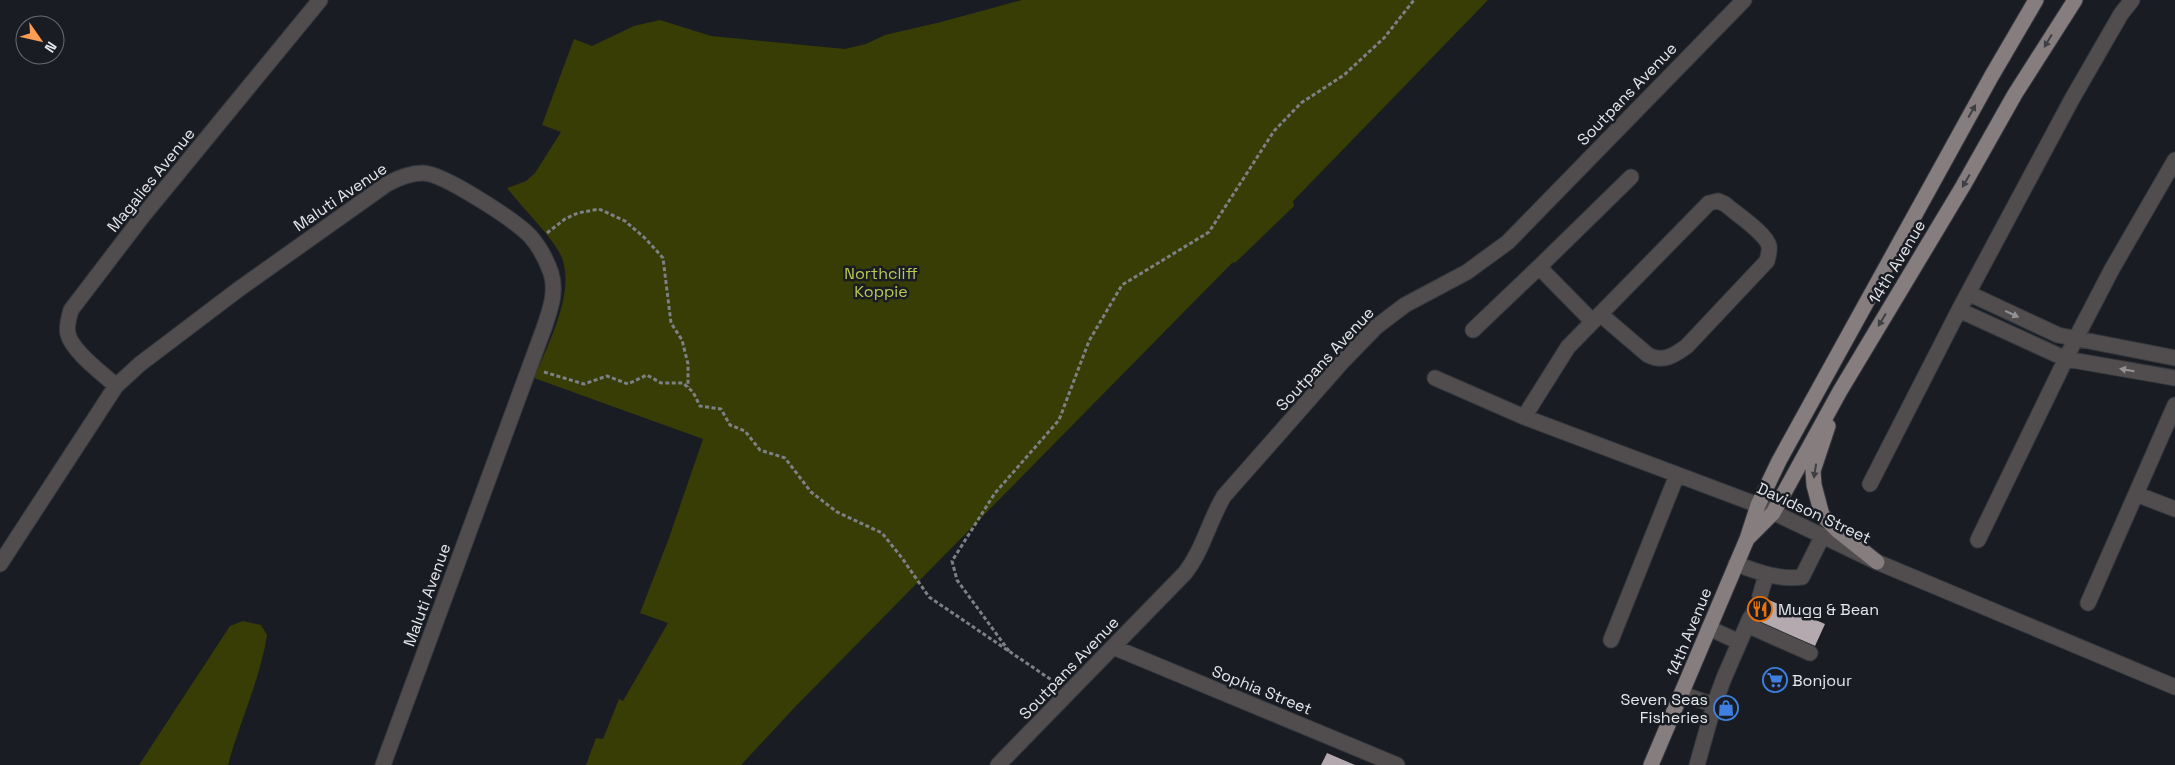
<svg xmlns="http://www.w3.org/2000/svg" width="2175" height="765" font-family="'Space Grotesk',sans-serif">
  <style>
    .green { fill: #383d05 }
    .building { fill: #b3a9ae }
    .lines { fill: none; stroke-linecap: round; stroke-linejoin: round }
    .minor-tunnel { stroke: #373b41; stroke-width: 15; stroke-dasharray: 15 8; stroke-linecap: butt }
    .minor-casing { stroke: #35393f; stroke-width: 17 }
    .major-casing { stroke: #35393f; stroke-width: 17 }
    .path { stroke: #7d8085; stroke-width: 3; stroke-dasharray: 4 2.5; stroke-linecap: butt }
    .minor { stroke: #514d4e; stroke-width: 15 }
    .major { stroke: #867d7f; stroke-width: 15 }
    .oneway { fill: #3f3f43 }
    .oneway2 { fill: #939295 }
    .labels { text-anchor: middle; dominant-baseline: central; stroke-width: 5; stroke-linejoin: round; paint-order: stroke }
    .street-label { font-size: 16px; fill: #e4e7eb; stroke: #191d23 }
    .park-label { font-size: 16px; fill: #bbc853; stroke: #191d23 }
    .poi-label { font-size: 16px; fill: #e4e7eb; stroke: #191d23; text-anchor: start }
  </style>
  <rect width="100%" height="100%" fill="#191d23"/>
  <path class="green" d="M1022,0H1488L1293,201L1294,206L1236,262L1232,263L794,708L741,765H586L596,738L603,739L619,699L623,701L668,623L640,613L669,538L703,439L534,378C548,344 580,285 558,250C544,228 523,209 507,188L526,181L535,173L561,132L542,125L574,39L592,46L634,26L660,20L711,36L845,49L866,44L885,35L941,22Z
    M243,621L261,625L267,635C260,680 240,721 228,765H139L230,626Z"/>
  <path class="building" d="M1755,594L1825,624L1815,646L1746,616Z
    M1327,753L1355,765H1321Z"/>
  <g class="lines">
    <path class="minor-tunnel" d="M1750,618L1760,596"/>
    <defs>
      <path id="minor" d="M1968,293L2058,335L2175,358
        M1959,310L2066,359L2175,378
        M1592,321L1539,267L1631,177
        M1473,330L1539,267
        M1435,378L1524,417L1758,505L1877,562L2175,687
        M116,386C102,373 72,351 68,334C66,326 69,317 71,310L142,217L320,0
        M1524,417L1568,347L1709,203L1718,201L1725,204C1735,213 1766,233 1769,246C1770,251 1768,256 1767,261L1687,346C1675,355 1663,363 1648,355L1600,314
        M1870,484L1959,310L2072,99L2121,14L2132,0
        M2136,494L2175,509
        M1978,540L2075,340L2112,269L2175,160
        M0,564L116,386L140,364L239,289L387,184C398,178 409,173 423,173C443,173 516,221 530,236C540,247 546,259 551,273C557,292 550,310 544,328L383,765
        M1736,564C1758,572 1778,580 1802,577L1822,537
        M1760,596L1766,575
        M2088,603L2175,405
        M1747,625L1810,653
        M1709,628L1739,642
        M1611,640L1677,475
        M1113,647L1397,765
        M1682,694L1714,705L1724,678L1750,618
        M998,765L1185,573C1203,550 1209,521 1224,496L1343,361L1376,327L1405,305L1467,272L1508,242L1744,0
        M1697,765L1714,705"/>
      <path id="major" d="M1828,426L1813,471L1814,485L1822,515L1838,531L1877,562
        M1748,538L1773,513L1840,391L1963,186L2015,94L2075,0
        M1651,765L1747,539L1758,505L1779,461L1991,77L2036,0"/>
    </defs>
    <use href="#minor" class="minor-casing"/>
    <use href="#major" class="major-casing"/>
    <path class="path" d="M547,233L565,219L578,213L599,209L625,221L646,239L663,258L671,323L682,340L688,364V387
      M544,372L584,384L607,376L628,384L647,375L661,383H683L693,392L700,406L721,409L730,425L745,431L760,450L785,458L811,492L837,512L882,533L902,558L929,597L1056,683
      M1009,651L957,580L952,561L995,493L1059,420L1089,341L1122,285L1209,232L1274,131L1301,103L1344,75L1384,38L1414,0"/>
    <use href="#minor" class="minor"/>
    <use href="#major" class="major"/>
  </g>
  <defs><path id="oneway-solid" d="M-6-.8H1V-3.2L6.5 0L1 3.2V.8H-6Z" transform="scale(1.25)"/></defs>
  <g class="oneway">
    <use href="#oneway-solid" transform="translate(2048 41) rotate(121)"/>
    <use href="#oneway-solid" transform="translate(1972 111) rotate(-61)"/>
    <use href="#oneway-solid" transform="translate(1966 181) rotate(120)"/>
    <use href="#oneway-solid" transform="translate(1882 320) rotate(121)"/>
    <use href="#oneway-solid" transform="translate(1815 471) rotate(99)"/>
  </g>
  <g class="oneway2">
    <use href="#oneway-solid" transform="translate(2012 314) rotate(25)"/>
    <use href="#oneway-solid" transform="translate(2127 370) rotate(-170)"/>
  </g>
  <defs>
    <symbol id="restaurant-ring" viewBox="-11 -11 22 22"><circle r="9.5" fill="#191d23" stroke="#e8710a" stroke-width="1.5"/><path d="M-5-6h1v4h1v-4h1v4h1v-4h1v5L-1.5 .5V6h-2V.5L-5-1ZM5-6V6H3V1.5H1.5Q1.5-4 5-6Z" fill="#e8710a"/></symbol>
    <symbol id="supermarket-ring" viewBox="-11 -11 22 22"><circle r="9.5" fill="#191d23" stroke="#3f7fe0" stroke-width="1.5"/><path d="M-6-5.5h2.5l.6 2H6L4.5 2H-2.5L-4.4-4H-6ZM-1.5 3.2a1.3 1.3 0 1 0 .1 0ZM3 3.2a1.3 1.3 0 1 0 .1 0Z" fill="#3f7fe0"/></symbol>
    <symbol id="shop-ring" viewBox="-11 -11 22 22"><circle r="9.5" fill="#191d23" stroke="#3f7fe0" stroke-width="1.5"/><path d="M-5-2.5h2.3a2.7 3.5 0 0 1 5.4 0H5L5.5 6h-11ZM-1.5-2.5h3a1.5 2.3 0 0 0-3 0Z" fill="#3f7fe0"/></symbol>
  </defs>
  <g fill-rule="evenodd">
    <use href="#restaurant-ring" x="1746" y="595" width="28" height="28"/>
    <use href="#supermarket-ring" x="1761" y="666" width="28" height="28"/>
    <use href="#shop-ring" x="1712" y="694" width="28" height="28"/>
  </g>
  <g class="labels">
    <g class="street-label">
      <text transform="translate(1627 94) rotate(-46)">Soutpans Avenue</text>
      <text transform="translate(151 180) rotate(-51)">Magalies Avenue</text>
      <text transform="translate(340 197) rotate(-34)">Maluti Avenue</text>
      <text transform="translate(1897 262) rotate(-59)">14th Avenue</text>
      <text transform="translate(1325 359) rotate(-47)">Soutpans Avenue</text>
      <text transform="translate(1814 513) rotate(25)">Davidson Street</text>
      <text transform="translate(427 595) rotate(-70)">Maluti Avenue</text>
      <text transform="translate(1689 632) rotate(-68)">14th Avenue</text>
      <text transform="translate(1069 668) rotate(-46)">Soutpans Avenue</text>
      <text transform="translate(1262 690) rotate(22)">Sophia Street</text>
    </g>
    <g class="park-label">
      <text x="881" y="273">Northcliff<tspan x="881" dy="18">Koppie</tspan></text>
    </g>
    <g class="poi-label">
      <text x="1778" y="609">Mugg &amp; Bean</text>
      <text x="1792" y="680">Bonjour</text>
      <text x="1708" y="699" text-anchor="end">Seven Seas<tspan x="1708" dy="18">Fisheries</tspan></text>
    </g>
  </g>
  <g transform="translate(40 40) rotate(124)"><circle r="24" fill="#191d23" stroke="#6a6e73"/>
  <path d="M0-4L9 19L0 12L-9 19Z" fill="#fd9d54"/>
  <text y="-8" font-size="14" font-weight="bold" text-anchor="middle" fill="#e4e7eb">N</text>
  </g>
</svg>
